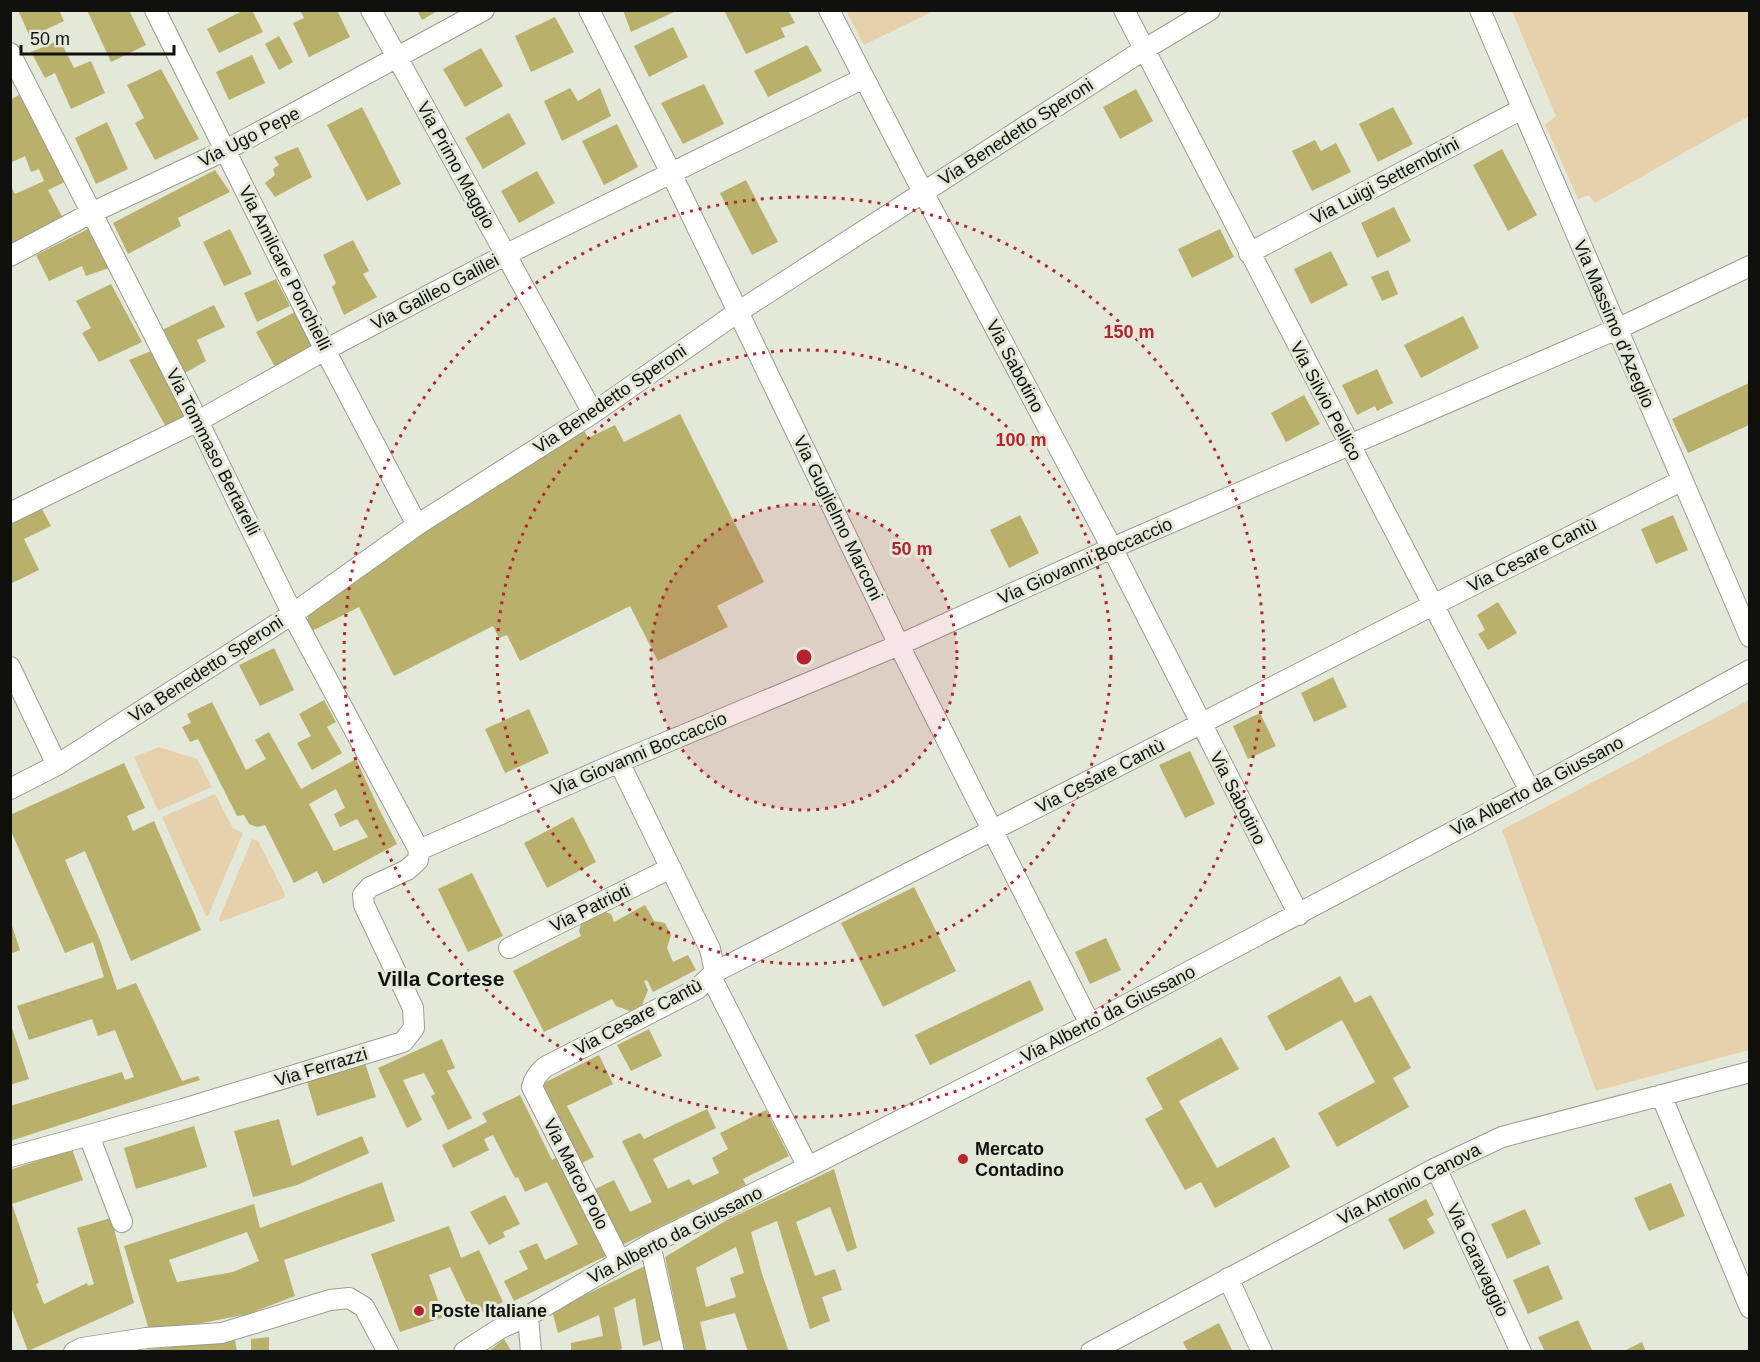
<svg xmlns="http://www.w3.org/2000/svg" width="1760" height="1362" font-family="Helvetica,sans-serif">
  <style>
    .green { fill: #e6d1ac }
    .building { fill: #b9b06c; fill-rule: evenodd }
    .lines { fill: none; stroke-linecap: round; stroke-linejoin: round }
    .minor-casing { stroke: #999d90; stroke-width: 22 }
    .minor { stroke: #fff; stroke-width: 20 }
    .ring { fill: none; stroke: #b5232f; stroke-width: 3; stroke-dasharray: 3 6 }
    .poi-dot { fill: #b5232f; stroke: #e3e8d9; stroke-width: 2 }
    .labels { text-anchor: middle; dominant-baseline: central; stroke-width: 6; stroke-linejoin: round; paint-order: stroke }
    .street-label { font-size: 18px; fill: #10110c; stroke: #e3e8d9 }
    .poi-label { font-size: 18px; font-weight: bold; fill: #10110c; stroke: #e3e8d9; text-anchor: start }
    .quarter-label { font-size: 21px; font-weight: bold; fill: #10110c; stroke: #e3e8d9 }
    .centre { fill: #b5232f; stroke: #e3e8d9; stroke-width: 3 }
    .ring-label { font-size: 18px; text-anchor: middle; font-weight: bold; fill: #b5232f; stroke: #e3e8d9; stroke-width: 6; stroke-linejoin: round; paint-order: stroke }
  </style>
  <rect width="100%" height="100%" fill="#e3e8d9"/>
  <path class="green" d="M846,11H933L864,45Z
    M1512,11H1749V116L1595,203L1589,195L1578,199L1545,125L1556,116Z
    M1749,700V1050L1596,1091L1502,830Z
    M159,747L197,759L212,787L158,811L134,757Z
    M215,794L233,828L243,833L208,916H206L162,817Z
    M252,839L258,841L285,894L284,898L220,922L219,919Z"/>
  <path class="building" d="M18,10H59L64,21L30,37Z
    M87,10H129L146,45L111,62Z
    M244,10H252L263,32L219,53L207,29Z
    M300,10H337L350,37L309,57L293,23L304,18Z
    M417,10H439L422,20Z
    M623,10H676V11L631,32Z
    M724,10H788L795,23L781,28L785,37L746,54Z
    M555,17L574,52L531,72L515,36Z
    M673,27L688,57L649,77L634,46Z
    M279,36L293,62L279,70L265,44Z
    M60,40L74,68L91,61L105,93L71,109L55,73L45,78L31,52Z
    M807,45L822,71L768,97L754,71Z
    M481,48L503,86L465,107L443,69Z
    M252,55L265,83L229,100L216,72Z
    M161,69L199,139L155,160L135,123L144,118L127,85Z
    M704,84L724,124L683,144L661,103Z
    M570,88L578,101L600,88L611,116L562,141L544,101Z
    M1136,89L1153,121L1120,139L1103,107Z
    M19,95L67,181L48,190L65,222L10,250V184L15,194L44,181L39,169L31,172L25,156L10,163V100Z
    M362,107L401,184L367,201L327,125Z
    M1393,107L1413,144L1378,162L1359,124Z
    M509,113L526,144L483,169L465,138Z
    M107,122L128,169L96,184L75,138Z
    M617,124L638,167L604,185L582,141Z
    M1315,140L1321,151L1336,143L1351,172L1312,191L1292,151Z
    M298,147L312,177L275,197L265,183L275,175L273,169L279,165L274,157Z
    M1502,149L1537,215L1508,231L1473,165Z
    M215,170L230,192L178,218L181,226L128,254L113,223Z
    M537,171L555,203L519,223L501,191Z
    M746,180L778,242L752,255L720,193Z
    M1394,207L1411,241L1377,258L1361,223Z
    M90,228L109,268L86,276L82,266L49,281L36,255Z
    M230,229L252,274L224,286L203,242Z
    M1220,229L1234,257L1192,278L1178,249Z
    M353,240L369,271L363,274L377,297L344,315L332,287L336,283L323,255Z
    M1331,251L1348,285L1311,304L1294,269Z
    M1388,270L1398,294L1382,301L1371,277Z
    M276,279L290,306L257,322L244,293Z
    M111,284L142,342L99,362L82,333L91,328L76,301Z
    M214,305L225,327L197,340L206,361L183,374L162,330Z
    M295,312L315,351L275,367L256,332Z
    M1463,316L1479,348L1421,378L1404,345Z
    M151,351L188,419L166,427L129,360Z
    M1377,369L1393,403L1377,411L1375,406L1357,415L1342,385Z
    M1749,383V425L1688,453L1672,419Z
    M1304,395L1320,424L1286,442L1271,413Z
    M680,414L764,582L717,606L728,627L658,661L630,606L520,661L507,635L499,638L493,626L394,676L359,607L312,631L307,621L312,603L583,428L588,438L615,425L624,442Z
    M42,509L51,526L24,539L39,570L10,584V525Z
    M1020,515L1039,553L1009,568L990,530Z
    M1673,515L1688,550L1656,564L1641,529Z
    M1498,602L1517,633L1488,650L1478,634L1485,630L1477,615Z
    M274,648L294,690L260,706L239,665Z
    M1333,677L1347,707L1314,722L1301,693Z
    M324,700L336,722L327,727L342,753L312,770L297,743L311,736L299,714Z
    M212,702L246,770L266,759L255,740L269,732L301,789L356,759L379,809L397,844L323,884L317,871L294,883L265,825L257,827L249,824L244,815L237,816L198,739L190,742L182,727L191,723L187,714ZM336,789L345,808L334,814L340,827L357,819L368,837L334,851L309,804Z
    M529,709L549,753L505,773L485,729Z
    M1260,713L1276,746L1248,759L1233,726Z
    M1190,751L1215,804L1185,818L1159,765Z
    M124,763L145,808L127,816L133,831L154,821L201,930L131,961L85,851L65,860L100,940L117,990L136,983L182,1081L198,1076L200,1080L10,1141V1106L122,1072L125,1080L134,1077L115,1030L98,1036L92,1019L29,1040L17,1006L104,977L93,942L65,953L10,829V815Z
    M573,817L596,862L547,888L524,843Z
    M472,873L503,936L468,952L438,889Z
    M914,887L956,971L883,1007L841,923Z
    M645,905L654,921L665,923L671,935L667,948L673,962L688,955L696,970L653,992L647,980L644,981L648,990L642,1005L630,1011L616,1006L612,999L544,1032L513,971L581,936L579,931L583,916L596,909L611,914L614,922Z
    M10,920L20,950L10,954Z
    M1106,938L1121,970L1090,984L1075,952Z
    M1340,976L1355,1003L1371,995L1411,1068L1393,1078L1409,1107L1337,1147L1318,1113L1375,1082L1342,1020L1286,1051L1267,1016Z
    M1030,980L1044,1010L930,1065L915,1035Z
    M10,1022L29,1079L10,1085Z
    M649,1029L662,1056L631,1071L617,1045Z
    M1221,1037L1239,1069L1179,1101L1217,1168L1274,1137L1290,1167L1215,1208L1201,1182L1185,1190L1145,1119L1163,1109L1146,1078Z
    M442,1039L455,1068L447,1071L472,1118L448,1130L431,1096L435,1094L424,1073L403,1080L422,1120L407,1128L378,1068Z
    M599,1055L613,1084L567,1106L594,1157L578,1165L539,1091L542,1084Z
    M365,1063L376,1097L317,1116L307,1082Z
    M520,1095L552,1160L559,1156L608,1255L514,1301L504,1281L528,1269L519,1251L537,1243L545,1260L578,1244L547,1182L525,1192L518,1177L515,1178L493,1135L484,1139L489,1150L453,1168L442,1145L487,1122L482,1113Z
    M707,1109L716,1128L653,1159L668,1189L689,1179L693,1185L719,1173L712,1158L728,1149L720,1133L766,1110L789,1156L743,1179L746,1185L620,1246L593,1190L614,1180L630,1212L652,1202L622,1141L640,1133L644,1139Z
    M279,1119L292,1166L362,1136L369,1153L297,1185L253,1197L234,1131Z
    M194,1126L207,1167L136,1189L124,1148Z
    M72,1149L83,1180L12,1204L39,1283L36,1284L44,1304L87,1283L88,1286L94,1284L77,1228L111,1218L134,1303L28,1351L10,1305V1170Z
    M834,1169L857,1248L847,1252L830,1207L796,1222L815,1276L835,1269L842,1290L822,1297L830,1321L810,1329L777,1221L751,1232L762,1274L789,1352H748L735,1313L700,1322L707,1352H685L665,1257L727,1220ZM736,1247L744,1273L730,1278L736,1297L706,1307L696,1268Z
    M382,1182L395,1221L284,1260L295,1296L248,1314L150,1333L124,1246L254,1204L260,1228ZM247,1232L259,1261L233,1272L177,1282L169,1260Z
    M1671,1183L1685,1216L1649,1231L1634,1198Z
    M505,1195L520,1224L503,1232L505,1237L489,1245L470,1212Z
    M1426,1199L1434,1215L1427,1219L1435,1233L1404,1250L1388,1219Z
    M1525,1209L1541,1244L1507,1259L1491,1224Z
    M449,1226L461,1258L479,1250L503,1302L473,1316L450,1267L429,1275L444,1317L400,1332L371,1254Z
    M647,1265L661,1340L643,1346L635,1298L614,1308L622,1349L614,1352H571V1343L603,1336L599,1315L558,1333L552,1311Z
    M1548,1265L1563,1299L1528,1314L1513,1280Z
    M1578,1320L1592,1350L1545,1352L1538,1337Z
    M1219,1323L1233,1352H1188L1183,1342Z
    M269,1337V1352H251V1339Z
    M504,1339L512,1352H488Z
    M235,1340L237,1352H144V1350Z
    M1642,1342L1646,1352H1622Z"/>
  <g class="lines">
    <defs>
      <path id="minor" d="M155,10L325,350L417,525
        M371,10L593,413
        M589,10L671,173L899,645L1090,1024
        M829,10L923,192L1112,548L1299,915
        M1124,10L1530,791
        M1480,10L1750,637
        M10,53L198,421L298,625L419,850
        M1249,253L1522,109
        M10,256L91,213L226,150L484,10
        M10,513L198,421L325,350L507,254L864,78
        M10,667L57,765
        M619,762L710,949L715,972
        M10,789L57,765L294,613L417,525L593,413L738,312L1145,49L1210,10
        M419,850L619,762L899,645L1112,548L1617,329L1750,266
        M509,948L671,868
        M711,977L808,1167
        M1661,1095L1750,1308
        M89,1136L122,1222
        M10,1157L183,1109L403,1042L414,1028L413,1008L364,905L363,895L370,887L407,870L418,860L419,850
        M1436,1168L1521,1352
        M650,1244L674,1352
        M620,1261L532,1087C534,1078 538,1073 545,1067L697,989L715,972L1433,605L1681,481
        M1228,1278L1262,1352
        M528,1316L531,1352
        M74,1352L82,1348L146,1338L222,1333L330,1300L349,1298L364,1307L388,1352
        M464,1352L501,1328L528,1316L650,1244L808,1167L1090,1024L1530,791L1750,670
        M1091,1352L1436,1168L1502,1137L1750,1072"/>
    </defs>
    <use href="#minor" class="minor-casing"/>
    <use href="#minor" class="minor"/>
  </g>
  <circle cx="804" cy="657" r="153" fill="#b5232f" fill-opacity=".12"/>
  <g class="ring">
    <circle cx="804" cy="657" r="153"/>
    <circle cx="804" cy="657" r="307"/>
    <circle cx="804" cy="657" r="460"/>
  </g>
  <g class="poi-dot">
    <circle cx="963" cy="1159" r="6"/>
    <circle cx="419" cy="1311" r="6"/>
  </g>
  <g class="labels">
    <g class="street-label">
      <text transform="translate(1016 132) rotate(-33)">Via Benedetto Speroni</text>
      <text transform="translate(249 137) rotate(-27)">Via Ugo Pepe</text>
      <text transform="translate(456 165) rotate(61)">Via Primo Maggio</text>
      <text transform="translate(1385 181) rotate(-28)">Via Luigi Settembrini</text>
      <text transform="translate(285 268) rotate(63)">Via Amilcare Ponchielli</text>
      <text transform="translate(435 292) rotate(-28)">Via Galileo Galilei</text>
      <text transform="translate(1614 324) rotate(67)">Via Massimo d'Azeglio</text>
      <text transform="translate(1015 366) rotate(62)">Via Sabotino</text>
      <text transform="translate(610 399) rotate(-34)">Via Benedetto Speroni</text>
      <text transform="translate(1326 401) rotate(62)">Via Silvio Pellico</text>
      <text transform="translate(213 452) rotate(63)">Via Tommaso Bertarelli</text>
      <text transform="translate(838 518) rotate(64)">Via Guglielmo Marconi</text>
      <text transform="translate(1532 555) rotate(-27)">Via Cesare Cantù</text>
      <text transform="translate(1085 561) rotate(-24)">Via Giovanni Boccaccio</text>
      <text transform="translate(206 669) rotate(-33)">Via Benedetto Speroni</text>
      <text transform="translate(639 754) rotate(-23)">Via Giovanni Boccaccio</text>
      <text transform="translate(1100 776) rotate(-27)">Via Cesare Cantù</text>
      <text transform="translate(1537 786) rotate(-28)">Via Alberto da Giussano</text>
      <text transform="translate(1238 798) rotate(63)">Via Sabotino</text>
      <text transform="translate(590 908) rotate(-26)">Via Patrioti</text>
      <text transform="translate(1108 1014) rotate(-27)">Via Alberto da Giussano</text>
      <text transform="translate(638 1017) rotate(-28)">Via Cesare Cantù</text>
      <text transform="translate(321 1067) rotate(-17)">Via Ferrazzi</text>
      <text transform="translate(576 1174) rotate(63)">Via Marco Polo</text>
      <text transform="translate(1409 1184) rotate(-27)">Via Antonio Canova</text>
      <text transform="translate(675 1235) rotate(-27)">Via Alberto da Giussano</text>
      <text transform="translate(1478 1260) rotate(65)">Via Caravaggio</text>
    </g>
    <g class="poi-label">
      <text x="975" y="1149">Mercato<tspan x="975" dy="21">Contadino</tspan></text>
      <text x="431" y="1311">Poste Italiane</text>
    </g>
    <g class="quarter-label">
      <text x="441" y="978">Villa Cortese</text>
    </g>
  </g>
  <circle cx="804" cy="657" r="9" class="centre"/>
  <g class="ring-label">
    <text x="1129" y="338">150 m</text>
    <text x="1021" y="446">100 m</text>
    <text x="912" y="555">50 m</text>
  </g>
  <rect width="1760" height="1362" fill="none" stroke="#10110c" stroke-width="24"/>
  <path d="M21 45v9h153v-9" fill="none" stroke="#10110c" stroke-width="3"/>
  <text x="30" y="45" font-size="18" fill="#10110c" stroke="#e3e8d9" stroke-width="4.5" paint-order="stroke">50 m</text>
</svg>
